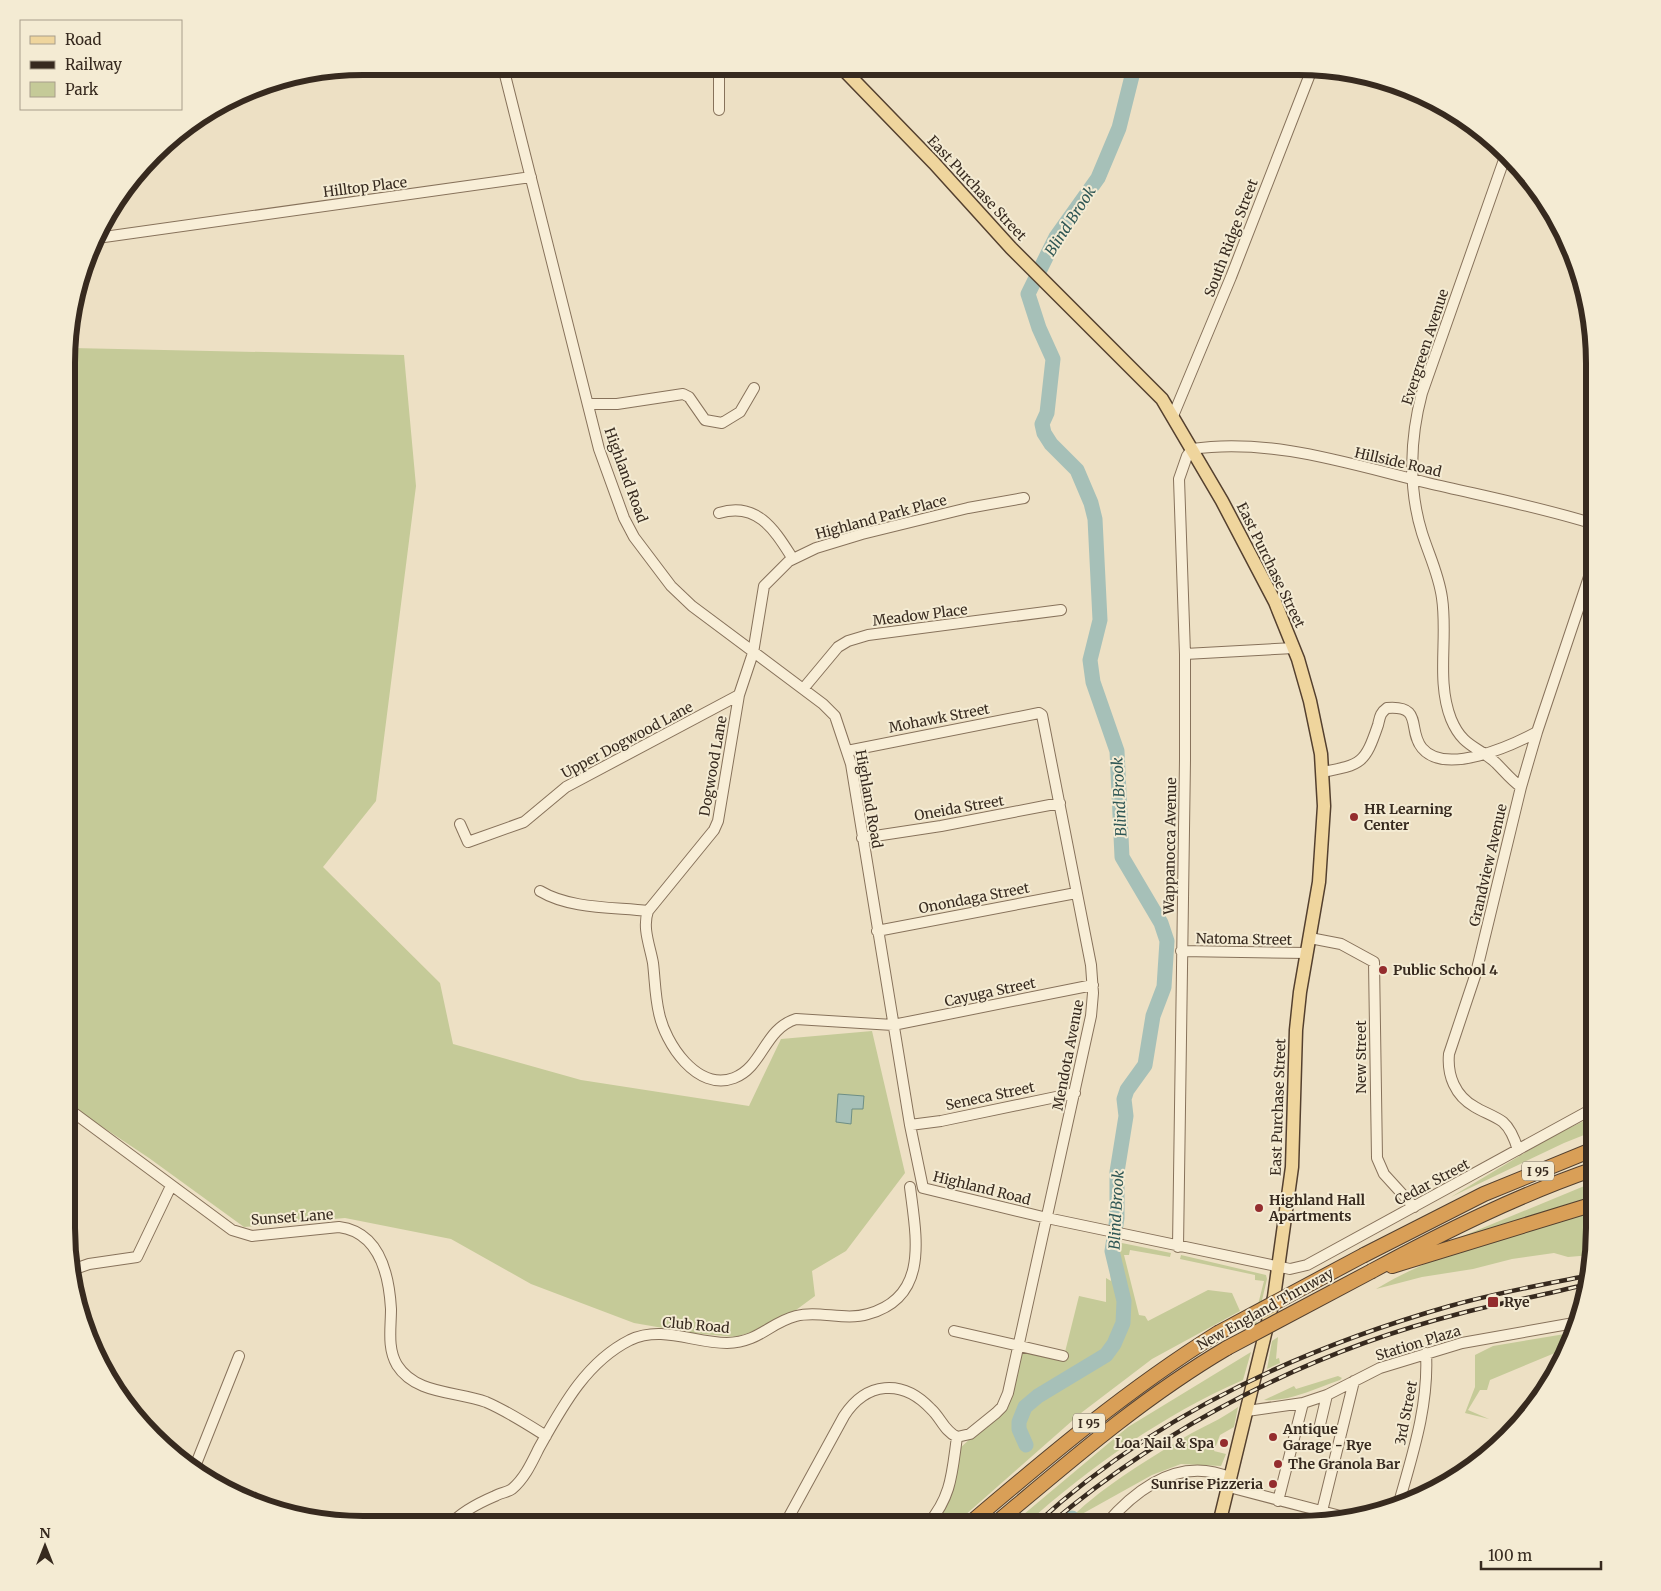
<svg xmlns="http://www.w3.org/2000/svg" width="1661" height="1591" font-family="Merriweather,serif">
  <style>
    .green { fill: #c5ca98 }
    .water { fill: #a6c0b8; stroke: #6d8e85 }
    .lines { fill: none; stroke-linecap: round; stroke-linejoin: round }
    .river { stroke: #a6c0b8; stroke-width: 15 }
    .minor-casing { stroke: #87725b; stroke-width: 12 }
    .major-casing { stroke: #54402f; stroke-width: 15 }
    .highway-casing { stroke: #54402f; stroke-width: 16 }
    .minor { stroke: #f8eed7; stroke-width: 10 }
    .major { stroke: #efd59d; stroke-width: 12 }
    .highway { stroke: #d99f57; stroke-width: 14 }
    .rail-casing { stroke: #372a1f; stroke-width: 4.5 }
    .rail { stroke: #f4ebd3; stroke-width: 2.5; stroke-dasharray: 8; stroke-linecap: butt }
    .highway-bridge-casing { stroke: #54402f; stroke-width: 16; stroke-linecap: butt }
    .highway-bridge { stroke: #d99f57; stroke-width: 14 }
    .poi-dot { fill: #942d2e; stroke: #f4ebd3; stroke-width: 2 }
    .labels { text-anchor: middle; dominant-baseline: central; stroke-width: 4; stroke-linejoin: round; paint-order: stroke }
    .shield { fill: #f4ebd3; stroke: #706455; stroke-width: 1 }
    .shield-label { font-size: 12px; font-weight: bold; fill: #372a1f }
    .street-label { font-size: 14px; fill: #372a1f; stroke: #f4ebd3 }
    .poi-label { font-size: 14px; font-weight: bold; fill: #372a1f; stroke: #f4ebd3; text-anchor: start }
    .water-label { font-size: 15px; font-style: italic; fill: #2e5654; stroke: #f4ebd3 }
    .rim { fill: none; stroke: #372a1f; stroke-width: 6 }
  </style>
  <rect width="100%" height="100%" fill="#ede0c4"/>
  <path class="green" d="M72,348L404,355L416,486L376,801L323,867L440,983L453,1044L581,1080L749,1106L781,1039L872,1031L905,1173L846,1251L812,1271L815,1296L796,1310L766,1328L735,1337L692,1333L634,1323L531,1284L451,1239L345,1218L244,1227L149,1158L68,1104Z
    M1594,1116V1131L1564,1143L1451,1197L1551,1137Z
    M1594,1182V1198L1456,1239Z
    M1594,1208V1247L1592,1255L1568,1257L1554,1253L1512,1259L1473,1269L1422,1277L1376,1289C1442,1249 1521,1231 1594,1208Z
    M1107,1240L1171,1253L1170,1257L1130,1250L1129,1255H1124L1139,1315L1145,1316L1148,1321L1208,1290L1232,1293L1240,1311L1152,1359L1081,1413L955,1524H932L958,1450L1008,1403L1022,1353L1025,1352L1063,1360L1079,1296L1106,1302V1278L1111,1281Z
    M1181,1255L1266,1275L1267,1279L1255,1330L1251,1332L1264,1281L1255,1280V1275L1180,1259Z
    M1571,1333L1567,1348L1490,1380L1487,1390H1480L1468,1410L1489,1419L1465,1413L1475,1387V1355L1493,1346Z
    M1278,1337L1276,1359L1279,1358L1280,1363L1267,1369L1272,1341Z
    M1251,1352L1243,1380C1163,1415 1091,1466 1026,1524H1012L1128,1427Z
    M1338,1376L1342,1378L1340,1380C1316,1388 1290,1402 1264,1400L1294,1386L1296,1389Z
    M1238,1407L1234,1427L1220,1435L1214,1451L1226,1454L1221,1466L1181,1464L1152,1475L1082,1514L1080,1524H1065C1098,1489 1144,1462 1185,1437C1202,1427 1222,1419 1238,1407Z"/>
  <path class="water" d="M838,1094L864,1096L863,1109H852L851,1124L836,1122Z"/>
  <g class="lines">
    <path class="river" d="M1026,1445L1019,1429V1422L1025,1407L1038,1396L1106,1355L1114,1344L1123,1323L1124,1301L1112,1251L1117,1218V1172L1126,1116L1124,1099L1127,1090L1145,1065L1153,1016L1164,987L1167,941L1161,923L1122,857L1117,751L1093,682L1090,660L1100,620L1095,519L1091,503L1077,470L1051,444L1044,433L1042,424L1047,413L1053,359L1039,328L1028,294L1056,237L1098,178L1119,128L1134,68
      M1072,1524V1518"/>
    <defs>
      <path id="minor" d="M503,67L599,449L624,518L634,537L671,586L692,606L823,704L835,716L851,764L910,1125L923,1188L1047,1218L1290,1269L1307,1265L1594,1108
        M719,67V110
        M1505,157L1422,393C1410,438 1408,488 1422,533C1429,555 1439,575 1442,598C1448,638 1436,681 1451,719C1463,748 1478,746 1496,763C1505,772 1511,780 1521,787
        M97,238L531,177
        M588,404H617L683,394L689,397L705,420L722,423L740,412L754,388
        M1173,416L1231,277L1312,69
        M1024,498L968,508L862,534L816,548L789,561L764,586L753,653L739,695L718,821L714,830L648,911C642,928 650,946 653,963C655,980 655,996 659,1013C665,1043 697,1092 734,1078C763,1067 764,1029 796,1019L893,1025L1093,985
        M719,513C758,501 775,531 793,559
        M1185,654L1294,648
        M803,689L838,647L848,641L868,635L1061,610
        M1322,772C1362,765 1365,763 1378,725C1380,717 1380,713 1387,708C1424,705 1407,730 1422,748C1445,776 1511,746 1537,732
        M460,824L468,842L524,822L566,787L739,695
        M862,838L941,826L1060,803
        M540,891C570,909 613,907 648,911
        M877,931L1076,893
        M1310,938L1341,944L1374,962L1377,1158L1384,1174L1414,1207
        M1181,951L1307,953
        M74,1113L232,1230L252,1236L339,1227C379,1232 389,1274 391,1309C391,1328 387,1348 397,1365C416,1395 457,1391 486,1402C507,1411 527,1424 546,1436
        M910,1125L941,1121L1075,1093
        M1518,1150C1515,1140 1511,1129 1503,1122C1495,1116 1483,1112 1475,1107C1455,1096 1447,1075 1449,1054L1476,973L1521,787L1537,732L1594,562
        M1178,1247L1185,760V654L1179,479L1187,456L1192,449C1270,437 1353,465 1428,483C1483,496 1540,507 1594,524
        M72,1270L89,1264L137,1257L171,1186
        M954,1331L1063,1356
        M1247,1411L1303,1403L1327,1395L1380,1368L1462,1343L1574,1323
        M1319,1429L1327,1395
        M194,1469L239,1356
        M1229,1487L1348,1518
        M1278,1501L1303,1403
        M1398,1506C1412,1456 1429,1406 1426,1353
        M1322,1511L1354,1381
        M451,1524C461,1512 481,1502 495,1496C500,1493 508,1492 512,1489C525,1478 532,1462 539,1448C562,1407 586,1362 630,1340C662,1325 694,1343 727,1343C760,1342 769,1323 796,1316C818,1310 845,1321 868,1314C930,1297 916,1236 910,1187
        M785,1524L844,1416C866,1382 902,1378 931,1409C941,1418 944,1431 957,1437L970,1434L996,1413L1002,1407L1008,1393L1091,1016L1093,993L1091,965L1042,715L1039,713L847,751
        M928,1524C952,1496 952,1472 957,1437
        M1106,1524C1138,1487 1181,1456 1231,1478"/>
      <path id="major" d="M841,67L934,163L1011,248L1162,399L1222,501L1275,602L1298,659L1310,701L1321,754L1324,806L1319,882L1300,992L1296,1030L1292,1167L1274,1297L1219,1524"/>
      <path id="highway" d="M1364,1255L1484,1194L1594,1149
        M1392,1266L1594,1204
        M1372,1271C1444,1232 1516,1196 1594,1169
        M969,1524C1049,1456 1128,1389 1218,1333
        M995,1524C1070,1461 1142,1398 1227,1348"/>
    </defs>
    <use href="#minor" class="minor-casing"/>
    <use href="#major" class="major-casing"/>
    <use href="#highway" class="highway-casing"/>
    <use href="#minor" class="minor"/>
    <use href="#major" class="major"/>
    <use href="#highway" class="highway"/>
    <defs>
      <path id="rail" d="M1036,1524C1152,1417 1299,1349 1450,1306C1495,1293 1541,1285 1586,1276
        M1050,1524C1168,1424 1312,1351 1462,1313C1502,1303 1543,1295 1584,1285"/>
    </defs>
    <use href="#rail" class="rail-casing"/>
    <use href="#rail" class="rail"/>
    <defs>
      <path id="highway-bridge" d="M1218,1333L1364,1255
        M1227,1348L1372,1271"/>
    </defs>
    <use href="#highway-bridge" class="highway-bridge-casing"/>
    <use href="#highway-bridge" class="highway-bridge"/>
  </g>
  <g class="poi-dot">
    <circle cx="1354" cy="817" r="5"/>
    <circle cx="1383" cy="970" r="5"/>
    <circle cx="1259" cy="1208" r="5"/>
    <rect x="1487" y="1296" width="12" height="12" rx="2.5"/>
    <circle cx="1273" cy="1437" r="5"/>
    <circle cx="1224" cy="1443" r="5"/>
    <circle cx="1278" cy="1464" r="5"/>
    <circle cx="1273" cy="1484" r="5"/>
  </g>
  <g class="labels">
    <g class="shield">
      <rect x="1522" y="1161.5" width="32" height="19" rx="4"/>
      <rect x="1073" y="1413.5" width="32" height="19" rx="4"/>
    </g>
    <g class="shield-label">
      <text x="1538" y="1171">I 95</text>
      <text x="1089" y="1423">I 95</text>
    </g>
    <g class="street-label">
      <text transform="translate(365 187) rotate(-7)">Hilltop Place</text>
      <text transform="translate(977 188) rotate(47)">East Purchase Street</text>
      <text transform="translate(1231 238) rotate(-69)">South Ridge Street</text>
      <text transform="translate(1425 347) rotate(-72)">Evergreen Avenue</text>
      <text transform="translate(1398 462) rotate(13)">Hillside Road</text>
      <text transform="translate(626 475) rotate(70)">Highland Road</text>
      <text transform="translate(881 517) rotate(-15)">Highland Park Place</text>
      <text transform="translate(1271 565) rotate(64)">East Purchase Street</text>
      <text transform="translate(920 615) rotate(-7)">Meadow Place</text>
      <text transform="translate(939 718) rotate(-11)">Mohawk Street</text>
      <text transform="translate(627 740) rotate(-28)">Upper Dogwood Lane</text>
      <text transform="translate(713 766) rotate(-80)">Dogwood Lane</text>
      <text transform="translate(869 799) rotate(80)">Highland Road</text>
      <text transform="translate(959 808) rotate(-10)">Oneida Street</text>
      <text transform="translate(1170 846) rotate(-89)">Wappanocca Avenue</text>
      <text transform="translate(1488 865) rotate(-77)">Grandview Avenue</text>
      <text transform="translate(974 898) rotate(-11)">Onondaga Street</text>
      <text transform="translate(1244 939) rotate(1)">Natoma Street</text>
      <text transform="translate(990 992) rotate(-12)">Cayuga Street</text>
      <text transform="translate(1068 1055) rotate(-79)">Mendota Avenue</text>
      <text transform="translate(1361 1057) rotate(-90)">New Street</text>
      <text transform="translate(990 1096) rotate(-12)">Seneca Street</text>
      <text transform="translate(1278 1107) rotate(-88)">East Purchase Street</text>
      <text transform="translate(1432 1182) rotate(-28)">Cedar Street</text>
      <text transform="translate(982 1188) rotate(14)">Highland Road</text>
      <text transform="translate(292 1217) rotate(-4)">Sunset Lane</text>
      <text transform="translate(1265 1309) rotate(-29)">New England Thruway</text>
      <text transform="translate(696 1325) rotate(5)">Club Road</text>
      <text transform="translate(1418 1343) rotate(-17)">Station Plaza</text>
      <text transform="translate(1406 1413) rotate(-79)">3rd Street</text>
    </g>
    <g class="poi-label">
      <text x="1364" y="809">HR Learning<tspan x="1364" dy="16">Center</tspan></text>
      <text x="1393" y="970">Public School 4</text>
      <text x="1269" y="1200">Highland Hall<tspan x="1269" dy="16">Apartments</tspan></text>
      <text x="1504" y="1302">Rye</text>
      <text x="1283" y="1429">Antique<tspan x="1283" dy="16">Garage - Rye</tspan></text>
      <text x="1214" y="1443" text-anchor="end">Loa Nail &amp; Spa</text>
      <text x="1288" y="1464">The Granola Bar</text>
      <text x="1263" y="1484" text-anchor="end">Sunrise Pizzeria</text>
    </g>
    <g class="water-label">
      <text transform="translate(1070 221) rotate(-57)">Blind Brook</text>
      <text transform="translate(1119 797) rotate(-93)">Blind Brook</text>
      <text transform="translate(1116 1210) rotate(-87)">Blind Brook</text>
    </g>
  </g>
  <path d="M0 0H1661V1591H0ZM363 75H1298A288 288 0 0 1 1586 363V1228A288 288 0 0 1 1298 1516H363A288 288 0 0 1 75 1228V363A288 288 0 0 1 363 75Z" fill="#f4ebd3" fill-rule="evenodd"/>
  <path class="rim" d="M363 75H1298A288 288 0 0 1 1586 363V1228A288 288 0 0 1 1298 1516H363A288 288 0 0 1 75 1228V363A288 288 0 0 1 363 75Z"/>
  <rect x="20" y="20" width="162" height="90" fill="#f4ebd3" stroke="#a89e8b"/>
  <rect x="30" y="36" width="25" height="8" fill="#efd59d" stroke="#a89e8b"/>
  <text x="65" y="45" font-size="15" fill="#372a1f">Road</text>
  <rect x="30" y="61" width="25" height="8" fill="#372a1f" stroke="#a89e8b"/>
  <text x="65" y="70" font-size="15" fill="#372a1f">Railway</text>
  <rect x="30" y="82" width="25" height="15" fill="#c5ca98" stroke="#a89e8b"/>
  <text x="65" y="95" font-size="15" fill="#372a1f">Park</text>
  <g transform="translate(45 1546)" stroke="#f4ebd3" stroke-width="4" paint-order="stroke">
  <path d="M0-4L9 19L0 12L-9 19Z" fill="#372a1f"/>
  <text y="-8" font-size="14" font-weight="bold" text-anchor="middle" fill="#372a1f">N</text>
  </g>
  <path d="M1481 1561v8h120v-8" fill="none" stroke="#372a1f" stroke-width="2.5"/>
  <text x="1488" y="1561" font-size="15" fill="#372a1f" stroke="#f4ebd3" stroke-width="4" paint-order="stroke">100 m</text>
</svg>
